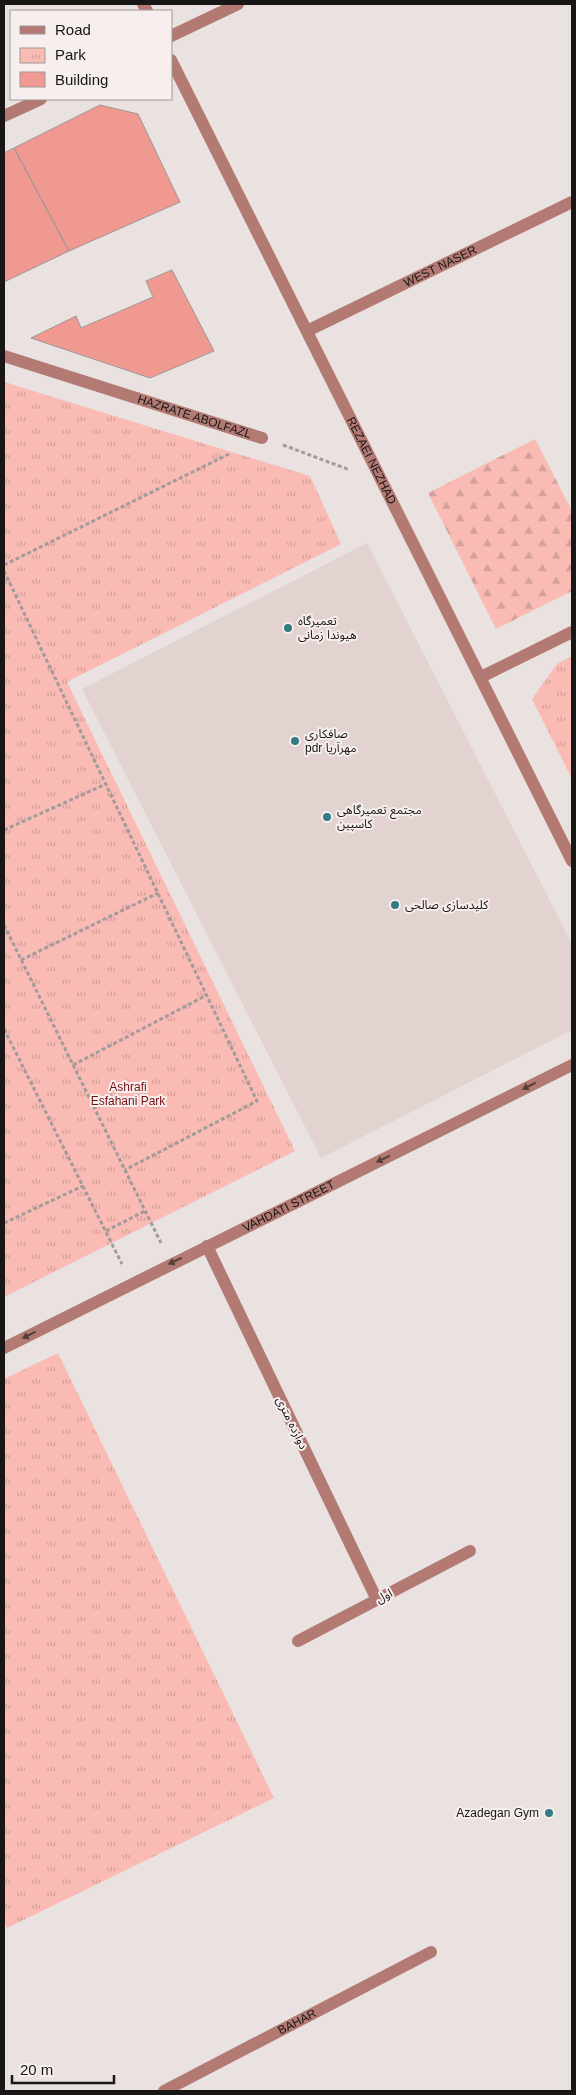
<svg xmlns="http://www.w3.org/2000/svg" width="576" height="2095" font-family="Helvetica,'Noto Sans Arabic',sans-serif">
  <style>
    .built { fill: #e2d2d0 }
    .forest { fill: url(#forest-firs) }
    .park { fill: url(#park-tufts) }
    .building { fill: #f09991; stroke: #9d9796 }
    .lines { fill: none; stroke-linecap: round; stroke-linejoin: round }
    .path { stroke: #a19b9b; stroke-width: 3; stroke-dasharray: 4 2.5; stroke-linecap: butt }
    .minor { stroke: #b37973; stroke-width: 12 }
    .tertiary { stroke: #b37973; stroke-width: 12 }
    .oneway { fill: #573e3b }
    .poi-dot { fill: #337b83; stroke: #f6efee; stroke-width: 2 }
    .labels { text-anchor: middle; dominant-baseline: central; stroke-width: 4; stroke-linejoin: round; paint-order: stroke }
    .street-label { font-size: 12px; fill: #191616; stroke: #f6efee }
    .poi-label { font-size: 12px; fill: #191616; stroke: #f6efee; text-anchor: start }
    .park-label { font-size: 12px; fill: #760f13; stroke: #f6efee }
  </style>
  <defs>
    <pattern id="forest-firs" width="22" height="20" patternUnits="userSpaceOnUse" patternTransform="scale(1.25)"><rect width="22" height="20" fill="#f9bbb4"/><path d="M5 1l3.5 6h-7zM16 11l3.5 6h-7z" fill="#d5a09a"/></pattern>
    <pattern id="park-tufts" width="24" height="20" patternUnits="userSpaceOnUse" patternTransform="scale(1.25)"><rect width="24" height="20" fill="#f9bbb4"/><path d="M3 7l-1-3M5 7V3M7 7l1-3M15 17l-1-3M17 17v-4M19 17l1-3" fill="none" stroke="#d5a09a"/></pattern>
  </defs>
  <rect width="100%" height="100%" fill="#e9e2e1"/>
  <path class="built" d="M367,543L572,944V1030L321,1158L82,689Z"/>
  <path class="forest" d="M535,439L572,511V591L496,629L428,493Z"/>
  <path class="park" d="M4,382L310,476L341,544L67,682L295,1151L4,1297Z
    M572,656V779L532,699L557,664Z
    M58,1353L274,1798L7,1928L4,1922V1379Z"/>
  <path class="building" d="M100,105L138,114L180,202L69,251L14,148Z
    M14,148L69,251L4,282V153Z
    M172,270L214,351L150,378L31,338L76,316L81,328L153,297L146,281Z"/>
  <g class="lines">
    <path class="path" d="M283,445L350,470
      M4,565L229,454
      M4,571L257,1101L125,1170
      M4,830L106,784
      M4,925L161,1243
      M21,960L158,893
      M4,1029L122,1264
      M73,1065L207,995
      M4,1223L83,1186
      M106,1231L145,1211"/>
    <g class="minor">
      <path d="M171,36L238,4"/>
      <path d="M4,116L41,99"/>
      <path id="s1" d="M307,331L572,202"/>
      <path id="s2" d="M4,356L262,438"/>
      <path d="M481,677L572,632"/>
      <path d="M207,1246L377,1600"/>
      <path id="s3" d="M4,1348L572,1065"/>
      <path d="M298,1641L470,1551"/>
      <path id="s4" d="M164,2091L431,1952"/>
    </g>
    <g class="tertiary">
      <path d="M143,4L147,11"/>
      <path id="s5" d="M171,60L572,861"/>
    </g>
  </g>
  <defs><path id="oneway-solid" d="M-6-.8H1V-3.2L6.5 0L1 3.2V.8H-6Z" transform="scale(1.25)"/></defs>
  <g class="oneway">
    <use href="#oneway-solid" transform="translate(529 1086) rotate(154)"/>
    <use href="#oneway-solid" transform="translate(383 1159) rotate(154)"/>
    <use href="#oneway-solid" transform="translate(175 1261) rotate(155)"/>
    <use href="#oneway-solid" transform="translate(29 1335) rotate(153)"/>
  </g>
  <g class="poi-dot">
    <circle cx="288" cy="628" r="5"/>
    <circle cx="295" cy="741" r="5"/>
    <circle cx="327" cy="817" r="5"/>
    <circle cx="395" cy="905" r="5"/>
    <circle cx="549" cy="1813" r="5"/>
  </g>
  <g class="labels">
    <g class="street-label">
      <text stroke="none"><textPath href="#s1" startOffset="148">WEST NASER</textPath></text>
      <text stroke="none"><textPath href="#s2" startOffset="200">HAZRATE ABOLFAZL</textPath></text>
      <text stroke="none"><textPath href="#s5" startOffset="448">REZAEI NEZHAD</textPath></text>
      <text stroke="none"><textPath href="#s3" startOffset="318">VAHDATI STREET</textPath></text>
      <text transform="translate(292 1423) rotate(64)">دوازده متری</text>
      <text transform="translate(384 1596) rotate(-28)">اول</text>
      <text stroke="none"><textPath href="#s4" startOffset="150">BAHAR</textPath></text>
    </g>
    <g class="poi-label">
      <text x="298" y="621">تعمیرگاه<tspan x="298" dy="14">هیوندا زمانی</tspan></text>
      <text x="305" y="734">صافکاری<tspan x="305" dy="14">pdr مهرآریا</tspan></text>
      <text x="337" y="810">مجتمع تعمیرگاهی<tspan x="337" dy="14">کاسپین</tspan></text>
      <text x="405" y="905">کلیدسازى صالحى</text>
      <text x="539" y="1813" text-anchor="end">Azadegan Gym</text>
    </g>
    <g class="park-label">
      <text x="128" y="1087">Ashrafi<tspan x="128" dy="14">Esfahani Park</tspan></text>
    </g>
  </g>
  <rect width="576" height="2095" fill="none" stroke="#191616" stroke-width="10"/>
  <rect x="10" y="10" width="162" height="90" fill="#f6efee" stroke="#9e9898"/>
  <rect x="20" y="26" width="25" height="8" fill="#b37973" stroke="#9e9898"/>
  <text x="55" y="35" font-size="15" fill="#191616">Road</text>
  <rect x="20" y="48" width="25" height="15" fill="url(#park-tufts)" stroke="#9e9898"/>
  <text x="55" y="60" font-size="15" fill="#191616">Park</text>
  <rect x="20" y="72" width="25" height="15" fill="#f09991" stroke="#9e9898"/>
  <text x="55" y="85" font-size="15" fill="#191616">Building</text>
  <path d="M12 2075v8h102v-8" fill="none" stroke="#191616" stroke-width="2.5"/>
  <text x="20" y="2075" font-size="15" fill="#191616" stroke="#f6efee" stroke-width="4" paint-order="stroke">20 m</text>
</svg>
